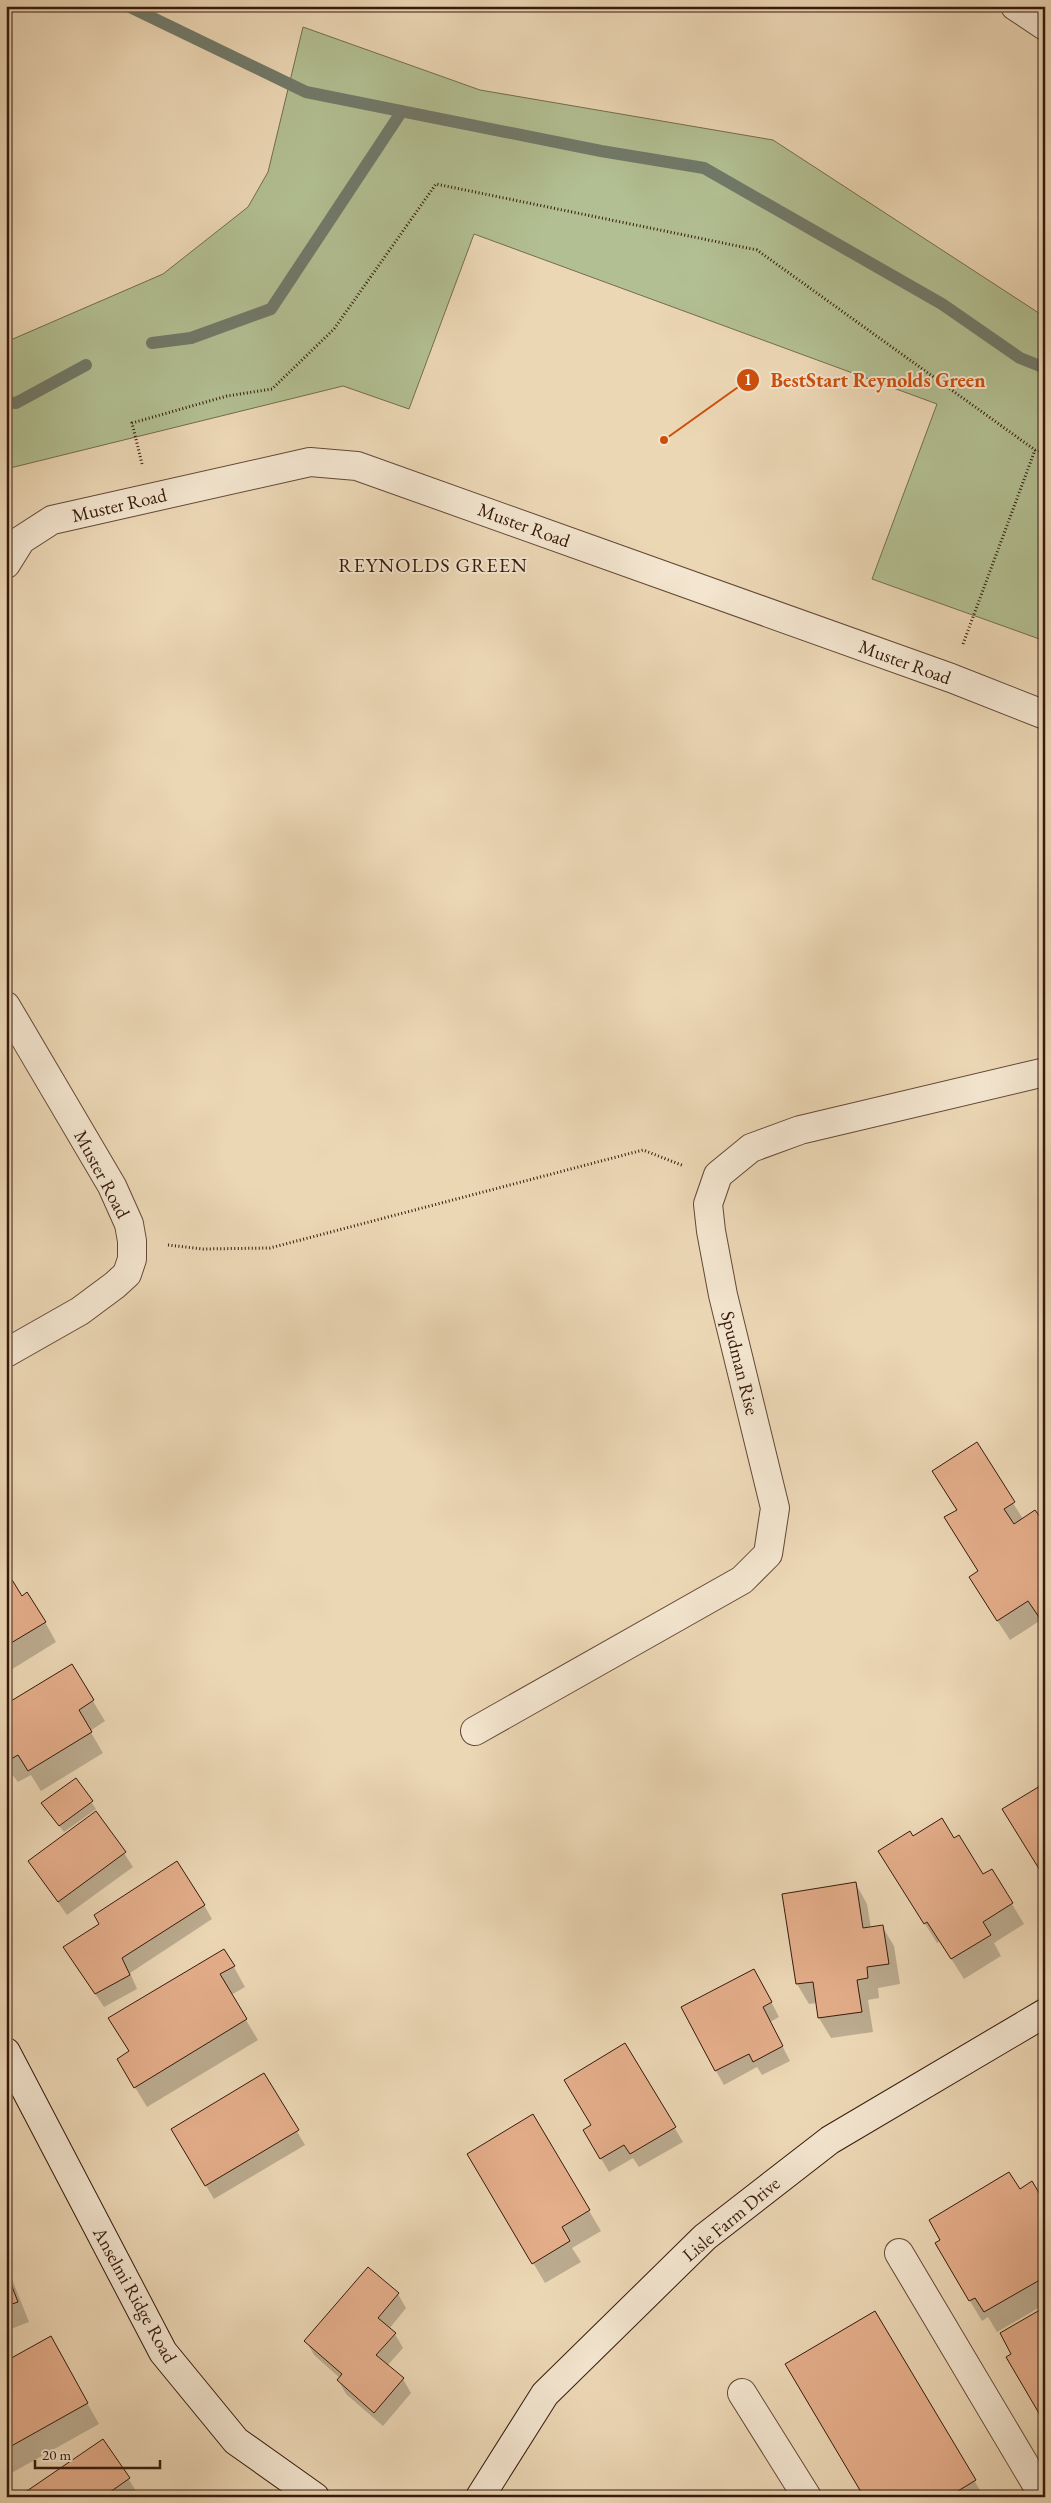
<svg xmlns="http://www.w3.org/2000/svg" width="1051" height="2503" font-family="'EB Garamond',serif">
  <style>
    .green { fill: #b2bf92; stroke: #746c4f }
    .shadow { fill: #0003 }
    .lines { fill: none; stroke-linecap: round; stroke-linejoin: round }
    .stream { stroke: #717a6a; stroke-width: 12 }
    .building { fill: #e5ae8b; stroke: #36190c }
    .street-casing { stroke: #644836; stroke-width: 30 }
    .secondary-casing { stroke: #36190c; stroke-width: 30 }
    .path { stroke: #36190c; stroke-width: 3; stroke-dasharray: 1 2.5; stroke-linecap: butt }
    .street { stroke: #f3e5cf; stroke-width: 28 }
    .secondary { stroke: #f3e5cf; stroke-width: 28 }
    .labels { text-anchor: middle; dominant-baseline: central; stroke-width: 4; stroke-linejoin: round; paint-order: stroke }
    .street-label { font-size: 19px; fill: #36190c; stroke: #f3e5cf }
    .neighbourhood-label { font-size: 20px; letter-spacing: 1px; fill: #36190c; stroke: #f3e5cf }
    .leader { fill: none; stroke: #cd4f0c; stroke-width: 2 }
    .callout-dot { fill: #cd4f0c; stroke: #f3e5cf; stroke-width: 2 }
    .mark-label { font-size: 15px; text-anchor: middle; font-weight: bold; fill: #fff }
    .callout-label { font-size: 20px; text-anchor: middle; font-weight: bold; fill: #cd4f0c; stroke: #f3e5cf; stroke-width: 4; stroke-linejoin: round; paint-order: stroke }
  </style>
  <rect width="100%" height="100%" fill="#ecd7b5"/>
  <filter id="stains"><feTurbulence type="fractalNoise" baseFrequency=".004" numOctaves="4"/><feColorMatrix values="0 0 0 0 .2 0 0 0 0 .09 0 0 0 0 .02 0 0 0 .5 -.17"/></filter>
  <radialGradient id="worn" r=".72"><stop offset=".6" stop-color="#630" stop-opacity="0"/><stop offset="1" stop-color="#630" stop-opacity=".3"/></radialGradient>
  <path class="green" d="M303,27L480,90L773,140L1045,317V641L872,579L937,404L474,234L409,409L343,386L6,469V342L163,274L248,207L268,172Z"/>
  <path class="shadow" d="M976,1444L1023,1519L1045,1526V1626L1041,1620L1010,1640L982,1597L979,1572L945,1518L957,1511L945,1492Z
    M6,1573L21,1598L45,1622L56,1642L6,1673Z
    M71,1665L105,1721L90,1731L103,1753L41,1791L31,1775L18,1782L11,1773L6,1776V1698L9,1704Z
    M75,1779L96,1809L64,1832L47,1810Z
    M1045,1785V1877L1015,1830Z
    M913,1838L954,1839L982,1876L992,1871L1024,1924L994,1943L1001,1956L964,1979L940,1941L937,1943L892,1871Z
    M124,1853L133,1867L67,1915L29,1861Z
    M856,1884L867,1904L871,1928L882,1926L894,1946L900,1984L878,1988L879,1998L868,2000L873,2032L831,2038L819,2018L817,2003L809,2004L797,1984L784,1895Z
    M204,1905L212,1919L130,1973L137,1989L104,2007L65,1948Z
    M234,1967L245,1987L231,1995L258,2040L147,2107L130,2079V2052L110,2018Z
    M762,1984L779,2017L770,2022L790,2061L762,2075L757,2067L724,2085L716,2071Z
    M625,2044L683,2142L639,2167L633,2158L609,2172L585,2131L593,2126Z
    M264,2075L305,2145L214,2199L173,2130Z
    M533,2116L601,2231L572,2248L581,2262L545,2283L469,2154Z
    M1019,2191L1045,2205V2304L997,2332L988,2317L982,2321L936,2244Z
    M6,2264L29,2322L6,2331Z
    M368,2268L398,2294L406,2308L389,2329L395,2334L403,2348L387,2366L403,2379L411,2393L383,2426L346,2394L338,2380L340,2378L314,2355L306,2341Z
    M1045,2308V2421L1008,2357L1013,2354Z
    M874,2312L984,2497H865Z
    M50,2337L99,2424L6,2476V2362Z
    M103,2440L140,2497H20Z
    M683,2493L688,2497H681Z"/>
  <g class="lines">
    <path class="stream" d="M128,6L306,92L601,151L704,168L942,304L1020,358L1045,368
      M152,343L191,338L271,309L402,111
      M6,402L16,403L86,365"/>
  </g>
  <path class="building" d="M977,1442L1015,1502L1004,1509L1014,1524L1035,1510L1045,1524V1626L1028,1601L997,1621L969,1577L978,1571L944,1517L957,1510L932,1471Z
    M6,1570L22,1596L27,1592L46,1622L6,1646Z
    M72,1664L94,1700L79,1710L92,1732L28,1771L18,1755L6,1762V1704Z
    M76,1778L93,1801L59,1826L41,1803Z
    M1045,1783V1870L1041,1872L1002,1809Z
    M96,1811L126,1852L58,1902L28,1861Z
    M942,1818L954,1838L959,1835L983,1874L992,1869L1013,1903L983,1922L991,1935L951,1959L927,1922L924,1924L878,1851L910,1831L913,1836Z
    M177,1861L205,1905L122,1958L130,1975L95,1994L63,1947L99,1924L94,1915Z
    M856,1882L863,1928L883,1925L889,1964L867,1967L868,1978L857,1980L862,2012L818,2018L813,1982L796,1984L782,1894Z
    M224,1949L235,1966L220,1974L247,2019L134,2088L117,2059L129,2051L108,2018Z
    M754,1969L772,2002L763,2007L783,2046L753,2062L749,2054L715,2071L681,2007Z
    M625,2043L676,2127L630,2154L624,2145L600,2159L583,2130L591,2125L564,2080Z
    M264,2073L299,2130L205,2186L171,2129Z
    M533,2114L590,2210L562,2227L570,2241L532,2264L467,2154Z
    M1009,2172L1020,2189L1032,2181L1045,2203V2277L984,2312L975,2298L969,2301L935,2243L940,2240L929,2220Z
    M368,2267L399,2293L378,2318L396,2333L376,2355L404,2378L374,2413L337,2380L342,2374L304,2341Z
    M6,2271L18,2302L6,2306Z
    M1045,2307V2412L1040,2415L1006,2357L1011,2354L1000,2333Z
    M875,2311L976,2480L948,2497H864L785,2364Z
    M51,2336L88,2403L6,2449V2361Z
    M103,2439L130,2478L103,2497H18Z"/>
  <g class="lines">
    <defs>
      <path id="street" d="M1015,6L1045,26
        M6,564L21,540L52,520L310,462L357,466L951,678L1045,715
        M6,1006L112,1186L129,1224L132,1241V1259L127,1274L115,1285L80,1311L6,1353
        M475,1731L742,1580L768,1554L775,1508L723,1295L711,1231L708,1204L718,1175L751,1148L800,1130L1045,1072
        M899,2253L1044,2497
        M742,2393L807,2497"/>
      <path id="secondary" d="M6,2052L163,2352L236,2441L315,2497
        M480,2497L545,2394L705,2237L830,2140L1045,2013"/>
    </defs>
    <use href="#street" class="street-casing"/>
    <use href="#secondary" class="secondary-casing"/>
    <path class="path" d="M142,464L132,423L227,396L272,389L334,329L436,184L757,250L1035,450L1045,452
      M963,644L1035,450
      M168,1245L203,1249L270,1248L643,1150L684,1166"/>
    <use href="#street" class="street"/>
    <use href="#secondary" class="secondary"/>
  </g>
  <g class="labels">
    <g class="street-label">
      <text transform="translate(119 505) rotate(-13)">Muster Road</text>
      <text transform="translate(524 525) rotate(20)">Muster Road</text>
      <text transform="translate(905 662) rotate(20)">Muster Road</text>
      <text transform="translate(102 1174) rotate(62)">Muster Road</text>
      <text transform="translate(740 1363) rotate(76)">Spudman Rise</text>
      <text transform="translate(731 2219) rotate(-40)">Lisle Farm Drive</text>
      <text transform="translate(135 2295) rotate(61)">Anselmi Ridge Road</text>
    </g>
    <g class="neighbourhood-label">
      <text x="433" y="565">REYNOLDS GREEN</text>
    </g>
  </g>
  <path class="leader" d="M664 440L748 380"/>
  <g class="callout-dot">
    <circle cx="664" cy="440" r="5"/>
    <circle cx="748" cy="380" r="12"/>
  </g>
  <g class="mark-label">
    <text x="748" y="385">1</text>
  </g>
  <g class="callout-label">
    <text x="878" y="387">BestStart Reynolds Green</text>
  </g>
  <rect width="1051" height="2503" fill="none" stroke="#ecd7b5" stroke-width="25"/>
  <rect x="8" y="8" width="1036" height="2488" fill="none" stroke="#36190c" stroke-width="2.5"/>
  <rect x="12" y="12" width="1026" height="2478" fill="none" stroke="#36190c"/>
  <path d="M35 2460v8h125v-8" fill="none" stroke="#36190c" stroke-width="2.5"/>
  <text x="42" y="2460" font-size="15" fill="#36190c" stroke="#f3e5cf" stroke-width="4" paint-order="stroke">20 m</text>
  <rect width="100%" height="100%" filter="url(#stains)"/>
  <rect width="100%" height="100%" fill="url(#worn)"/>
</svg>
